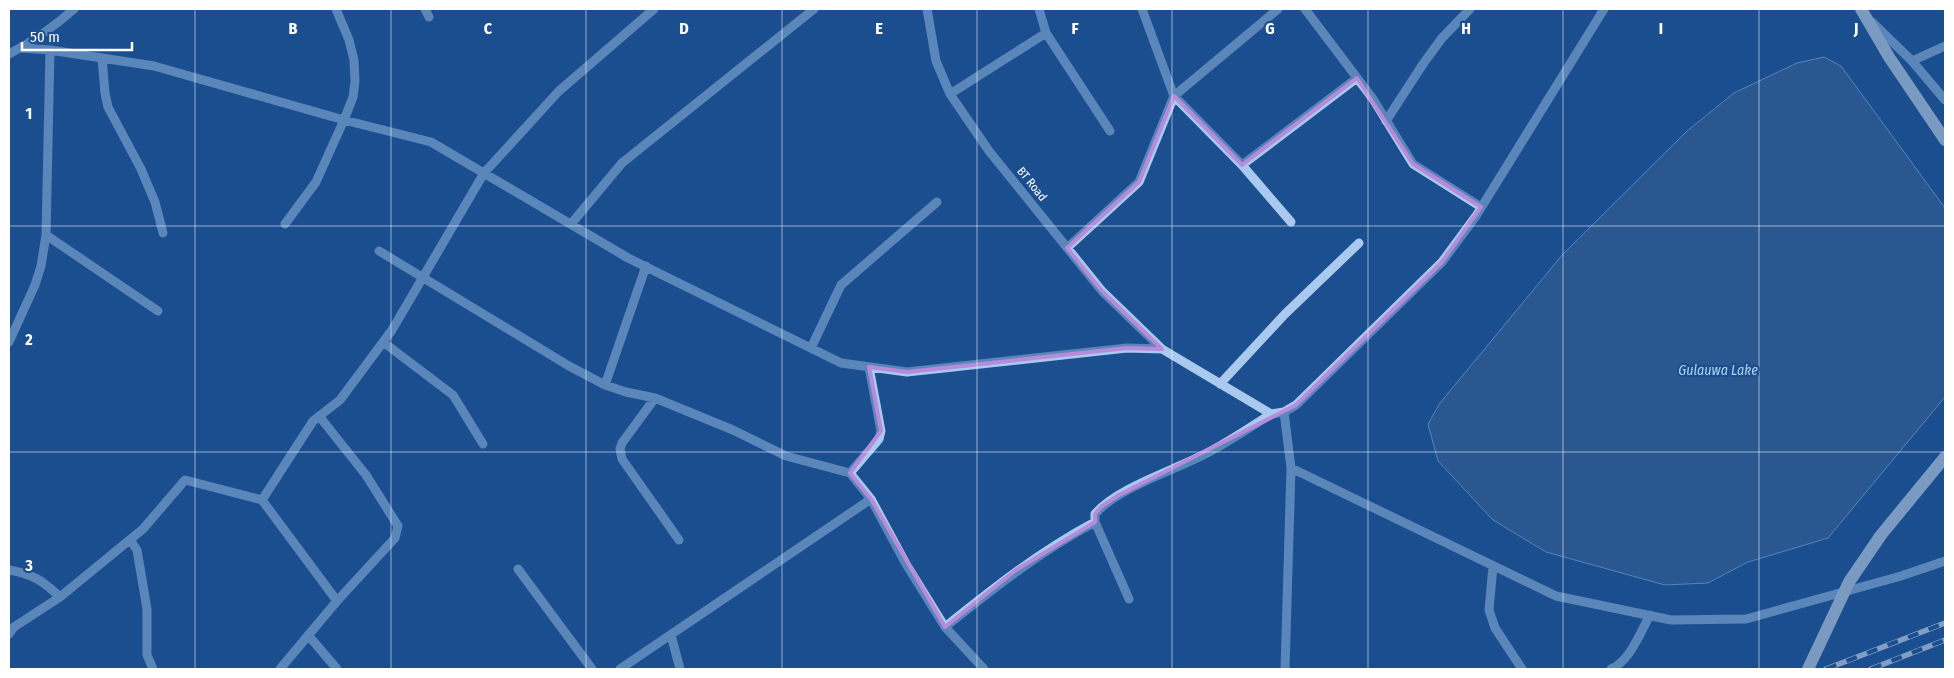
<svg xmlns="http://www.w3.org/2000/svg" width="1954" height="678" font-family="'Fira Sans Condensed',sans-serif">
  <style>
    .water { fill: #3c6290; stroke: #9cc4f0 }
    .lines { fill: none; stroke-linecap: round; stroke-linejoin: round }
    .minor { stroke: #a9c9ee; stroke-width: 9 }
    .major { stroke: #f0f6ff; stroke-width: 12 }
    .rail-casing { stroke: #fff; stroke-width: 5.5 }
    .rail { stroke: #1b4f8f; stroke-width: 4; stroke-dasharray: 11; stroke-linecap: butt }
    .major-bridge { stroke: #f0f6ff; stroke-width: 12 }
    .marked { fill: none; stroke: #b68bdc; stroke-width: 4; stroke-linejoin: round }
    .grid { fill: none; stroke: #fff; stroke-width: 1; stroke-opacity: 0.55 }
    .labels { text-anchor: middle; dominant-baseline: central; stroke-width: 4.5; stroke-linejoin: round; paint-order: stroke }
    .street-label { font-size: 12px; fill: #fff; stroke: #1b4f8f }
    .water-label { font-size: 14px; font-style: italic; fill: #b5d3f5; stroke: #1b4f8f }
    .grid-label { font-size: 16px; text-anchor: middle; font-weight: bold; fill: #fff; stroke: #1b4f8f; stroke-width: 4.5; stroke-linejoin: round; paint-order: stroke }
  </style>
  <rect width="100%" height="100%" fill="#1b4f8f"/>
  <path class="water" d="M1824,57L1841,66L1945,208V397L1828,538L1748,562L1708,583L1665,585L1546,552L1493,520L1438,461L1428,424L1440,403L1563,254L1687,131L1734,93L1797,63Z"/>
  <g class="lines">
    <path class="minor" d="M425,9L429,17
      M927,9L936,61L950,94L989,151L1102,291L1162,349
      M1039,9L1046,33L1110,131
      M1142,9L1174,96L1242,165L1291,222
      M1305,9L1373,99L1413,164L1481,207
      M1872,22L1912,61L1945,100
      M21,48L50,50L154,66L344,120L431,142L628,258L841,363L907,372L1127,348L1162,349L1271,414L1284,412L1296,405L1442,262L1476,216L1604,9
      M9,54C32,42 55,26 74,9
      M102,58L105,93L108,107L141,169L155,202L163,233
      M1912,61L1945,46
      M950,94L1046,33
      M1386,121L1423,64L1442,38L1470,9
      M1242,165L1357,78
      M285,224L316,182L344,120L353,97L355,81L354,60L349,40L336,9
      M571,224L622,163L814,9
      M46,235L158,311
      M1067,248L1139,182L1174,96L1278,9
      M379,251L569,366L605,385L626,392L655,398L733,430L786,456L850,473L871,499L906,564L945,627L984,669
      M9,342L35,285L41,266L46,235L50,50
      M383,342L453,395L483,444
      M811,348L841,285L937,202
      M1220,384L1285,314L1359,243
      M605,385L646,266
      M655,398L622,443L620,449L622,459L679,540
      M1284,412L1291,468L1285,669
      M1291,468L1556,596L1671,620L1746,619L1901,576L1945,561
      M850,473L879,439L881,431L869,367
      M262,500L337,601
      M130,540L137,550L147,609V655L153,669
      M1493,566L1489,610L1495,628L1522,669
      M518,569L592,669
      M9,570C33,574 43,581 60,597L14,627L9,634
      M60,597L143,529L185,480L262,500L313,421L340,400L392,330L484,173L559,91L654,9
      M1129,599L1095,522V514C1118,487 1176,470 1209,452C1230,441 1251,427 1271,414
      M945,627C995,587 1039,552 1095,522
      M308,635L337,669
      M671,635L680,669
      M280,669L337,601L395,538L398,526L366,475L319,416
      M620,669L871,499
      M1611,669C1630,661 1640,633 1650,615"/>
    <path class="major" d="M1861,9L1889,57L1945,140"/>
    <defs>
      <path id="rail" d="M1826,669L1945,623
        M1871,669L1945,640"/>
    </defs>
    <use href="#rail" class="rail-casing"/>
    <use href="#rail" class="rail"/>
    <path class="major-bridge" d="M1808,669L1849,582L1881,535L1945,457"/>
  </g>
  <path d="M0 0H1954V678H0ZM1357,78L1413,164L1481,207L1442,262L1296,405L1119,495L1102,506L1095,514V522L1016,570L945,627L871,499L850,473L881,431L869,367L907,372L1127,348L1162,349L1102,291L1067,248L1139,182L1174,96L1242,165Z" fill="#1b4f8f" fill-opacity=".55" fill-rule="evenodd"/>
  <path class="marked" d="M1357,78L1413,164L1481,207L1442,262L1296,405L1119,495L1102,506L1095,514V522L1016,570L945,627L871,499L850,473L881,431L869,367L907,372L1127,348L1162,349L1102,291L1067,248L1139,182L1174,96L1242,165Z"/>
  <path class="grid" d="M195,9V669M391,9V669M586,9V669M782,9V669M977,9V669M1172,9V669M1368,9V669M1563,9V669M1759,9V669M9,226H1945M9,452H1945"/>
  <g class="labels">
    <g class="street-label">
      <text transform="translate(1032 184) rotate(51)">BT Road</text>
    </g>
    <g class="water-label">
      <text x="1718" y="370">Gulauwa Lake</text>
    </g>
  </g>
  <g class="grid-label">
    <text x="293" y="34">B</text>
    <text x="488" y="34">C</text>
    <text x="684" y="34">D</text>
    <text x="879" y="34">E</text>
    <text x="1075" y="34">F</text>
    <text x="1270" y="34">G</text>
    <text x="1466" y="34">H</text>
    <text x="1661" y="34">I</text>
    <text x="1856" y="34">J</text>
    <text x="29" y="119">1</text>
    <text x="29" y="345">2</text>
    <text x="29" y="571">3</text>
  </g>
  <rect width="1954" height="678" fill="none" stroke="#ffffff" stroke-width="20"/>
  <path d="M22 42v8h110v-8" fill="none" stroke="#ffffff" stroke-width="2.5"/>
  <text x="30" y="42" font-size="15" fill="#ffffff" stroke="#1b4f8f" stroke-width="4" paint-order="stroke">50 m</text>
</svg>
